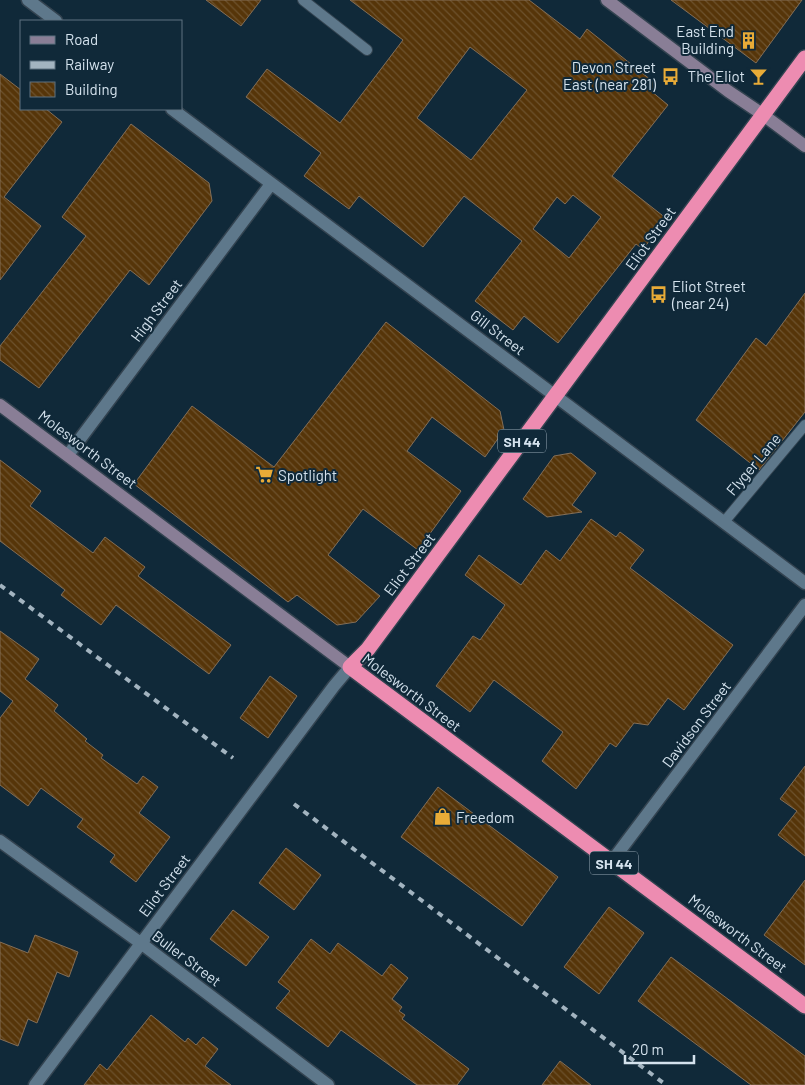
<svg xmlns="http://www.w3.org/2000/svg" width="805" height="1085" font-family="Barlow,sans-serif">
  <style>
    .building { fill: url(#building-back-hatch); stroke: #836e57; fill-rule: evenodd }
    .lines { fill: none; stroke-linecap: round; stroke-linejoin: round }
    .lane-casing { stroke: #334350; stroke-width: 12 }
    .street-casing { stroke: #334350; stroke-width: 15 }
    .secondary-casing { stroke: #334350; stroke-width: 15 }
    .highway-casing { stroke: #334350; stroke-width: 18 }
    .lane { stroke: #5e788b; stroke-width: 10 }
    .street { stroke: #5e788b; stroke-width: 12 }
    .secondary { stroke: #897e96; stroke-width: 12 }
    .highway { stroke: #ed8cb1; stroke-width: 15 }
    .rail { stroke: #a3b4c0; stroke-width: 4; stroke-dasharray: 6 6; stroke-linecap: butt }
    .labels { text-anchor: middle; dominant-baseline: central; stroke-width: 4; stroke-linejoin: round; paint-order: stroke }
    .shield { fill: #102939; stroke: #99aab7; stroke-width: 1 }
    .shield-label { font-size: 14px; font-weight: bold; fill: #d4e2ed }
    .poi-label { font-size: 15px; fill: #d4e2ed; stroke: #102939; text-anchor: end }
    .street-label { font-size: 15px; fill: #d4e2ed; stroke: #102939 }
  </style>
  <defs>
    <pattern id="building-back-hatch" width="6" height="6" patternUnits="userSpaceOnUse" patternTransform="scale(1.25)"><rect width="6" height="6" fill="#563509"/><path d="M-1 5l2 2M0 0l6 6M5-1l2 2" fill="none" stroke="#6d522d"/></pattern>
  </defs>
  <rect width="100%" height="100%" fill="#102939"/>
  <path class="building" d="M206,0H261L241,26Z
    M350,0H529L580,39L587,29L656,84L651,91L668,105L612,176L667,219L643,249L636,244L558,343L524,316L513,330L475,301L522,241L464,196L423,247L359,196L349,209L304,176L321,153L246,97L267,69L340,123L403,40ZM470,47L527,90L471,160L417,118ZM573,195L601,217L569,258L533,229L557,197L565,204Z
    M671,0H802L756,63Z
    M0,74L21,90V109H46L62,122L4,197L41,226L0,280Z
    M131,124L209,183L212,201L149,285L130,270L39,388L0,360V346L86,236L62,217Z
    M805,293V412L759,470L696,420L756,338L766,346Z
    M386,322L500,411L504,430L485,457L432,417L407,451L461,491L418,550L363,509L328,555L380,596L356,622L337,625L297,595L288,602L134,484L192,406L274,467Z
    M571,453L596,473L572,505L582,512L547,517L523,499L554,456Z
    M0,460L41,491L30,506L93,553L105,537L145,567L138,576L231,645L209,674L116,605L101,625L61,595L65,590L0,541Z
    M591,519L616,537L620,532L644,550L630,568L733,645L684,710L668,698L648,725L634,723L616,747L610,743L576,789L542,761L563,732L494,680L470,712L436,686L473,636L480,640L505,605L465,575L479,555L521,585L546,550L560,561Z
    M0,631L39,659L25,679L58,705L54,711L87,739L85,741L103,755L101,758L137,784L143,776L158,787L139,813L170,837L136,882L110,862L115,855L77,827L83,819L41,788L28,806L0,785V718L13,701L0,691Z
    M270,676L297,696L268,738L240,718Z
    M805,766V856L778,835L797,811L780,799Z
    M438,787L558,877L522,926L401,837Z
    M286,848L321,875L294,910L259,883Z
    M805,880V965L764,935Z
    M609,907L644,933L599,994L564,967Z
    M233,910L269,937L246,966L210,939Z
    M35,935L78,952L69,977L57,972L37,1023L28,1019L18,1046L0,1039V942L28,953Z
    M311,939L330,954L338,943L382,976L391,964L408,978L392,999L402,1007L399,1011L405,1015L402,1019L469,1069L457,1085H417L341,1030L328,1047L276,1008L290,991L278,982Z
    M671,957L805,1056V1085H751L638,1001Z
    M151,1015L185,1042L188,1038L196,1045L203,1037L218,1049L205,1066L231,1085H84L100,1064L107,1070Z
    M560,1061L591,1085H542Z"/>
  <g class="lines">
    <defs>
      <path id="lane" d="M303,0L367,50
        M724,522L805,425"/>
      <path id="street" d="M28,0L56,21
        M172,109L805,583
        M68,455L271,184
        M0,841L142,944L328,1085
        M612,861L805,605
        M35,1085L334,686L350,667"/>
      <path id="secondary" d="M607,0L728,91L762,114L805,146
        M0,405L350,667"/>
      <path id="highway" d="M805,58L368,649L350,667L805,1006"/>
    </defs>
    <use href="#lane" class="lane-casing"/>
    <use href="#street" class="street-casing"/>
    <use href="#secondary" class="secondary-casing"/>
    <use href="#highway" class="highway-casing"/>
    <use href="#lane" class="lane"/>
    <use href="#street" class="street"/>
    <use href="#secondary" class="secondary"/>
    <use href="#highway" class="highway"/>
    <path class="rail" d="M0,585L233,758
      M294,804L666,1085"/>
  </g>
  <defs>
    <symbol id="building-bare" viewBox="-9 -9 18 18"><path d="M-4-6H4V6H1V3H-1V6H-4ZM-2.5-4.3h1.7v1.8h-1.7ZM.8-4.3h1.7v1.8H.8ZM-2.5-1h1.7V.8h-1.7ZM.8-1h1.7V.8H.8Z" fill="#e8ab37" stroke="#102939" stroke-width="2.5" paint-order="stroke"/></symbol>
    <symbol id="bus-bare" viewBox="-9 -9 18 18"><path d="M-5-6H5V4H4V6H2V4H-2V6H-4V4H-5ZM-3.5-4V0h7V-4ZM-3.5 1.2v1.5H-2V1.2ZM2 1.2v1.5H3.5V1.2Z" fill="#e8ab37" stroke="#102939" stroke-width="2.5" paint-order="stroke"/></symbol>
    <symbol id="bar-bare" viewBox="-9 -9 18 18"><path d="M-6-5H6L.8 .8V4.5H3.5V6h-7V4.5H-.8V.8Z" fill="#e8ab37" stroke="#102939" stroke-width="2.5" paint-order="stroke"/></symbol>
    <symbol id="supermarket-bare" viewBox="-9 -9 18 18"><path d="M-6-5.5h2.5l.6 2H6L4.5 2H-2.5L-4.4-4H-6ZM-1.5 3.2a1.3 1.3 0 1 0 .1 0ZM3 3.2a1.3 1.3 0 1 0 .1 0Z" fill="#e8ab37" stroke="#102939" stroke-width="2.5" paint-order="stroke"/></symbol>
    <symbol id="shop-bare" viewBox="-9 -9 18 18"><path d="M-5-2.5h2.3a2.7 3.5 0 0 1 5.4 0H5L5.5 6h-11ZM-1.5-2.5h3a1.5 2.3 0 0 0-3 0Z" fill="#e8ab37" stroke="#102939" stroke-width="2.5" paint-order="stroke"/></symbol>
  </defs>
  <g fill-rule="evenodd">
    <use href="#building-bare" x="736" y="28" width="25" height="25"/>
    <use href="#bus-bare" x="658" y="64" width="25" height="25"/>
    <use href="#bar-bare" x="746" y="64" width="25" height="25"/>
    <use href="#bus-bare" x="646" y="282" width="25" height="25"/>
    <use href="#supermarket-bare" x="252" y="462" width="25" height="25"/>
    <use href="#shop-bare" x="430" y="804" width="25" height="25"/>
  </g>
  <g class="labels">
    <g class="shield">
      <rect x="498" y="429.5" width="48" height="23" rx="4"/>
      <rect x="590" y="851.5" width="48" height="23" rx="4"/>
    </g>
    <g class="shield-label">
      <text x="522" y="441">SH 44</text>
      <text x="614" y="863">SH 44</text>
    </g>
    <g class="poi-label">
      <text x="734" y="31">East End<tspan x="734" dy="17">Building</tspan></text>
      <text x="656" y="67">Devon Street<tspan x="656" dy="17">East (near 281)</tspan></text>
      <text x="745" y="76">The Eliot</text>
      <text x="672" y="286" text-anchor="start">Eliot Street<tspan x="672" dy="17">(near 24)</tspan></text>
      <text x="278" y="475" text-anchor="start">Spotlight</text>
      <text x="456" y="817" text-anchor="start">Freedom</text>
    </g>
    <g class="street-label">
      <text transform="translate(650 238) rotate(-54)">Eliot Street</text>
      <text transform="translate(156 310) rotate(-53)">High Street</text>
      <text transform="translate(498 332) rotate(37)">Gill Street</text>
      <text transform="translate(88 449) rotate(37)">Molesworth Street</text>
      <text transform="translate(753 464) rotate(-50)">Flyger Lane</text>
      <text transform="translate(409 564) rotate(-53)">Eliot Street</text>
      <text transform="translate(412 692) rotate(37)">Molesworth Street</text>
      <text transform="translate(696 724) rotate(-53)">Davidson Street</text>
      <text transform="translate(164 885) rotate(-53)">Eliot Street</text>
      <text transform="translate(738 933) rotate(37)">Molesworth Street</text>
      <text transform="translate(187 958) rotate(37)">Buller Street</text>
    </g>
  </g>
  <rect x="20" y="20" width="162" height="90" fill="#102939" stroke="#5e7381"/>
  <rect x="30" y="36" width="25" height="8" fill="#897e96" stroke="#5e7381"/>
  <text x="65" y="45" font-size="15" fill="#d4e2ed">Road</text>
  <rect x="30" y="61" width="25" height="8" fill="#a3b4c0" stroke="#5e7381"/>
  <text x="65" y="70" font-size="15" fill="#d4e2ed">Railway</text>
  <rect x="30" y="82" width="25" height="15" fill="url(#building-back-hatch)" stroke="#5e7381"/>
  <text x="65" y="95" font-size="15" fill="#d4e2ed">Building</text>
  <path d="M625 1055v8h69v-8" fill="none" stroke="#d4e2ed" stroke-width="2.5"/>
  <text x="632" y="1055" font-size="15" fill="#d4e2ed" stroke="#102939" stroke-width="4" paint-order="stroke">20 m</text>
</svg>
